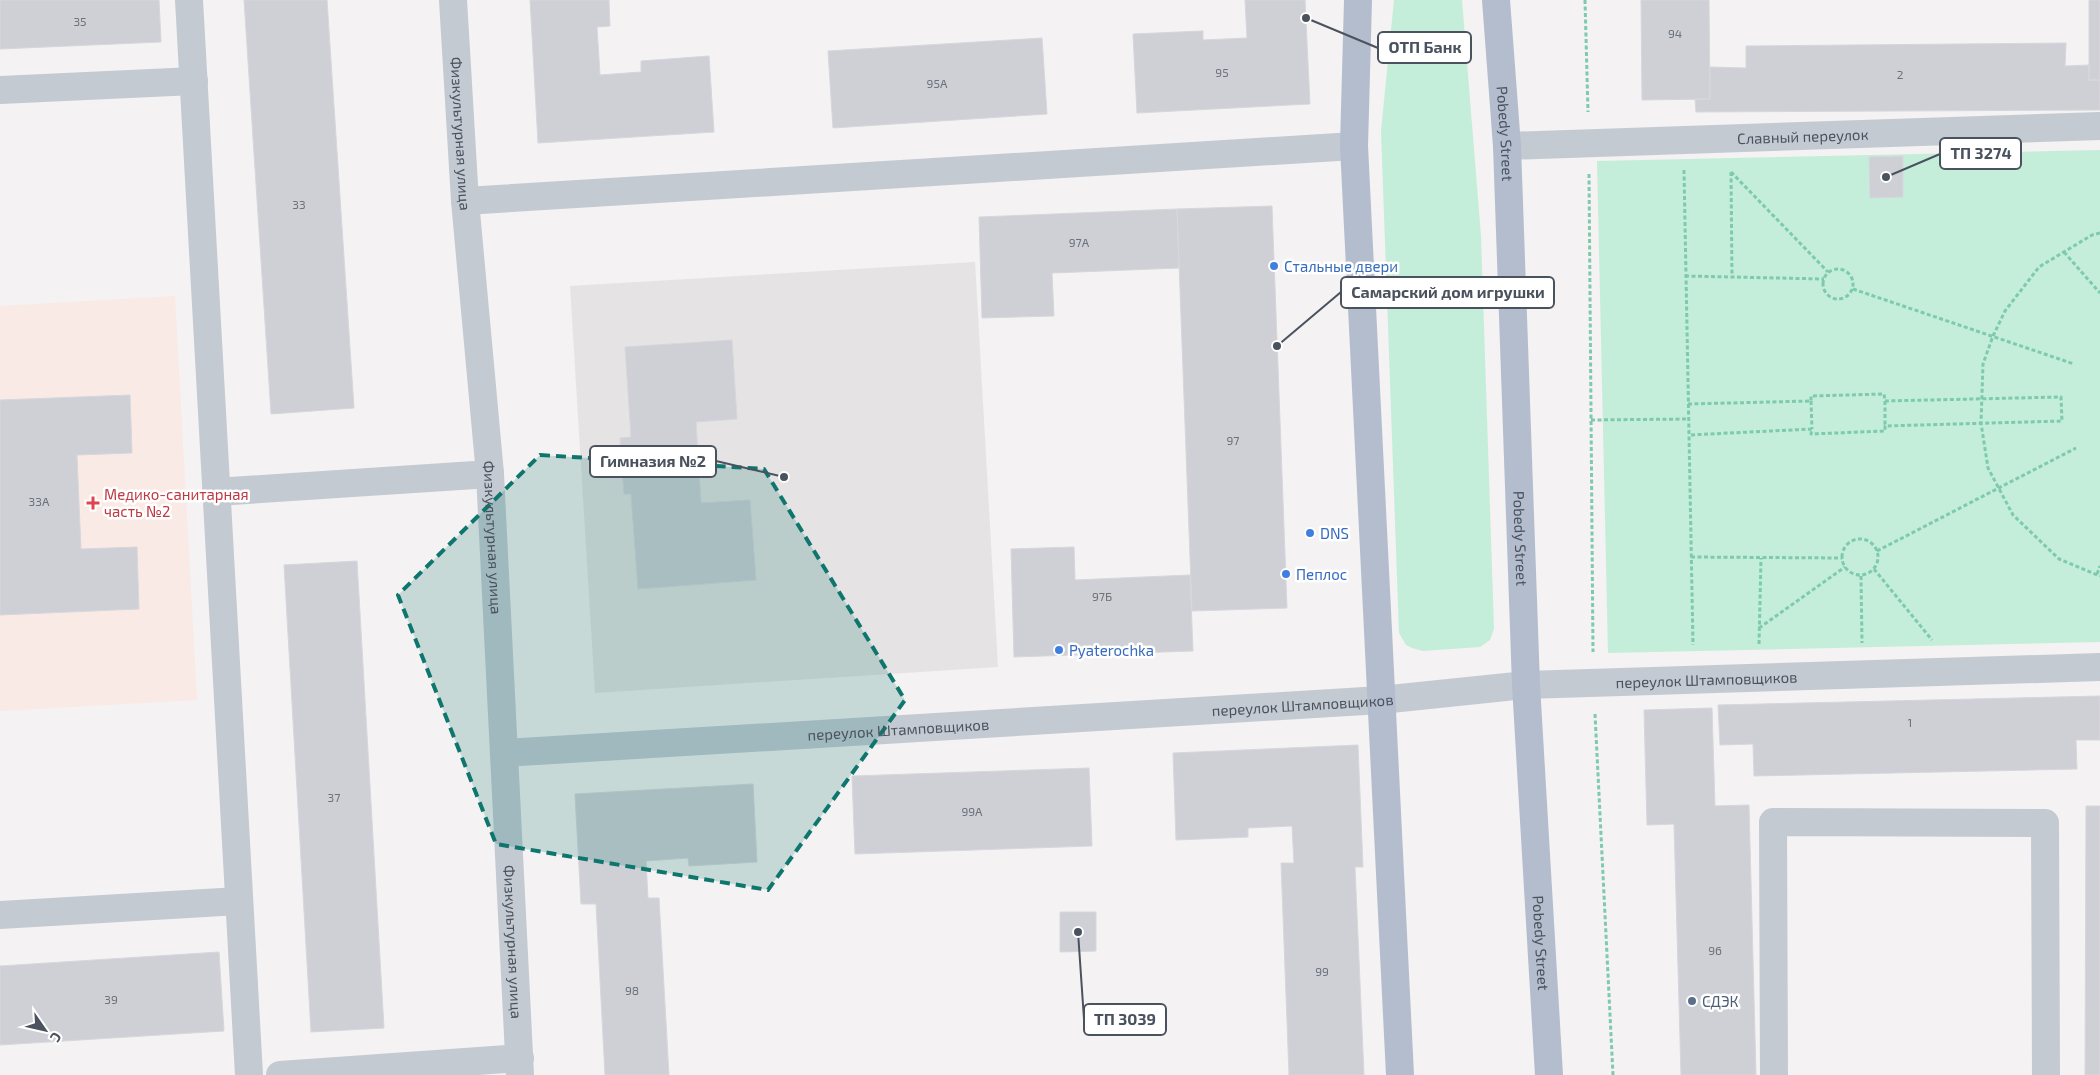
<svg xmlns="http://www.w3.org/2000/svg" width="2100" height="1075" font-family="'Exo 2',sans-serif">
  <style>
    .education { fill: #e5e3e3 }
    .medical { fill: #faeae5 }
    .green { fill: #c4eed9 }
    .building { fill: #cfd0d6; stroke: #d6d7dc }
    .lines { fill: none; stroke-linecap: round; stroke-linejoin: round }
    .path { stroke: #7dcaae; stroke-width: 3; stroke-dasharray: 4 2.5; stroke-linecap: butt }
    .minor { stroke: #c3cad2; stroke-width: 28 }
    .major { stroke: #b3bdce; stroke-width: 28 }
    .marked { fill: #0f766e; fill-opacity: 0.2; stroke: #0f766e; stroke-width: 4; stroke-dasharray: 10 6; stroke-linejoin: round }
    .shop-dot { fill: #3f7fe0; stroke: #fff; stroke-width: 2 }
    .health-dot { fill: #e0444e; stroke: #fff; stroke-width: 2 }
    .service-dot { fill: #5c6f8a; stroke: #fff; stroke-width: 2 }
    .labels { text-anchor: middle; dominant-baseline: central; stroke-width: 5; stroke-linejoin: round; paint-order: stroke }
    .number-label { font-size: 12px; fill: #6b727c }
    .street-label { font-size: 15px; fill: #4a525e; stroke: #fff }
    .shop-label { font-size: 15px; fill: #366cbe; stroke: #fff; text-anchor: start }
    .health-label { font-size: 15px; fill: #be3a42; stroke: #fff; text-anchor: start }
    .service-label { font-size: 15px; fill: #4e5e75; stroke: #fff; text-anchor: start }
    .leader { fill: none; stroke: #4a525e; stroke-width: 2 }
    .callout-dot { fill: #4a525e; stroke: #fff; stroke-width: 2 }
    .callout { fill: #fff; stroke: #4a525e; stroke-width: 2 }
    .callout-label { font-size: 16px; text-anchor: middle; font-weight: bold; fill: #4a525e }
  </style>
  <rect width="100%" height="100%" fill="#f4f2f2"/>
  <path class="education" d="M975,262L998,667L595,693L570,286Z"/>
  <path class="medical" d="M175,296L197,700L0,711V306Z"/>
  <path class="green" d="M1394,0H1462L1481,236L1494,629L1490,640L1480,647L1423,651L1412,648L1406,645L1399,633L1381,131Z
    M2100,150V642L1608,653L1597,161Z"/>
  <path class="building" d="M0,0H159L161,42L0,49Z
    M244,0H327L354,408L271,414Z
    M530,0H609L610,26L597,27L600,75L641,72V61L709,56L714,132L538,143Z
    M1245,0H1305L1310,104L1137,113L1133,34L1203,31V40L1247,38Z
    M1641,0H1709L1710,99L1642,100Z
    M2089,0H2100V80H2089Z
    M1042,38L1047,114L833,128L828,51Z
    M2066,43L2065,66L2089,65V80H2100V110L1696,112L1695,99H1710V67L1746,68V46Z
    M1903,156V197L1870,198L1869,157Z
    M1272,206L1287,608L1192,611L1177,209Z
    M1177,209L1179,268L1052,273L1054,316L982,318L979,217Z
    M732,340L737,419L696,422L701,503L750,500L756,580L638,589L631,494H624L620,438L631,437L625,347Z
    M130,395L132,453L77,455L81,549L137,547L139,609L0,615V400Z
    M1074,547L1075,580L1190,575L1193,651L1014,657L1011,549Z
    M357,561L384,1028L311,1032L284,565Z
    M2100,696V740H2076L2077,769L1754,776L1753,744L1720,745L1718,705Z
    M1712,708L1715,806L1749,805L1756,1075H1681L1674,824L1647,825L1644,710Z
    M1358,745L1363,867H1355L1364,1075H1289L1281,863H1294L1292,826L1248,828V837L1176,840L1173,753Z
    M1089,768L1092,846L855,854L852,776Z
    M753,784L757,862L689,866L688,858L646,861L648,898H659L669,1075H605L596,904H581L575,794Z
    M2086,806H2100V1075H2085Z
    M1060,912H1096V951L1060,952Z
    M219,952L224,1031L0,1045V966Z"/>
  <g class="lines">
    <path class="path" d="M1585,0L1588,112
      M1684,170L1693,645
      M1731,172L1828,272
      M1731,172L1732,277
      M1589,174L1593,652
      M2100,233L2092,235L2039,267L2005,311L1993,336L1983,364L1981,423L1988,468L2013,515L2059,559L2100,576
      M2064,252L2100,293
      M1823 284a15 15 0 1 1 30 0a15 15 0 1 1-30 0Z
      M1685,276L1824,279
      M1853,289L2074,364
      M1811,401L1812,429
      M1885,401V426
      M1688,404L1811,401V396L1884,394L1885,401L2061,397L2062,421L1885,426V431L1811,434L1812,429L1689,435
      M1591,420L1688,419
      M1842 557a18 18 0 1 1 36 0a18 18 0 1 1-36 0Z
      M1877,551L2076,448
      M1691,557L1842,558
      M1874,569L1932,640
      M2097,574L2100,566
      M1861,576L1862,643
      M1759,628L1845,567
      M1759,644L1761,558
      M1595,714L1613,1075"/>
    <g class="minor">
      <path d="M189,0L249,1075"/>
      <path id="s1" d="M453,0L465,201L490,474L520,1075"/>
      <path d="M0,90L194,81"/>
      <path id="s2" d="M1507,146L2100,126"/>
      <path d="M465,201L1354,146"/>
      <path d="M216,492L490,474"/>
      <path id="s3" d="M504,753L1381,700L1526,685L2100,667"/>
      <path d="M0,915L239,901"/>
      <path d="M280,1075L520,1058"/>
      <path d="M1774,1075L1773,822L2045,823L2046,1075"/>
    </g>
    <g class="major">
      <path d="M1358,0L1354,146L1400,1075"/>
      <path id="s4" d="M1496,0L1507,146L1526,685L1549,1075"/>
    </g>
  </g>
  <path class="marked" d="M540,455L764,469L905,700L768,890L496,844L398,595Z"/>
  <g class="shop-dot">
    <circle cx="1274" cy="266" r="5"/>
    <circle cx="1310" cy="533" r="5"/>
    <circle cx="1286" cy="574" r="5"/>
    <circle cx="1059" cy="650" r="5"/>
  </g>
  <path class="health-dot" d="M90.5 495.5h5v5h5v5h-5v5h-5v-5h-5v-5h5z"/>
  <circle class="service-dot" cx="1692" cy="1001" r="5"/>
  <g class="labels">
    <g class="number-label">
      <text x="80" y="21">35</text>
      <text x="1675" y="33">94</text>
      <text x="1222" y="72">95</text>
      <text x="1900" y="74">2</text>
      <text x="937" y="83">95А</text>
      <text x="299" y="204">33</text>
      <text x="1079" y="242">97А</text>
      <text x="1233" y="440">97</text>
      <text x="39" y="501">33А</text>
      <text x="1102" y="596">97Б</text>
      <text x="1910" y="722">1</text>
      <text x="334" y="797">37</text>
      <text x="972" y="811">99А</text>
      <text x="1715" y="950">96</text>
      <text x="1322" y="971">99</text>
      <text x="632" y="990">98</text>
      <text x="111" y="999">39</text>
    </g>
    <g class="street-label">
      <text stroke="none"><textPath href="#s1" startOffset="134">Физкультурная улица</textPath></text>
      <text stroke="none"><textPath href="#s4" startOffset="134">Pobedy Street</textPath></text>
      <text stroke="none"><textPath href="#s2" startOffset="296">Славный переулок</textPath></text>
      <text stroke="none"><textPath href="#s1" startOffset="539">Физкультурная улица</textPath></text>
      <text stroke="none"><textPath href="#s4" startOffset="539">Pobedy Street</textPath></text>
      <text stroke="none"><textPath href="#s3" startOffset="1205">переулок Штамповщиков</textPath></text>
      <text stroke="none"><textPath href="#s3" startOffset="800">переулок Штамповщиков</textPath></text>
      <text stroke="none"><textPath href="#s3" startOffset="395">переулок Штамповщиков</textPath></text>
      <text stroke="none"><textPath href="#s1" startOffset="944">Физкультурная улица</textPath></text>
      <text stroke="none"><textPath href="#s4" startOffset="944">Pobedy Street</textPath></text>
    </g>
    <g class="shop-label">
      <text x="1284" y="266">Стальные двери</text>
      <text x="1320" y="533">DNS</text>
      <text x="1296" y="574">Пеплос</text>
      <text x="1069" y="650">Pyaterochka</text>
    </g>
    <g class="health-label">
      <text x="104" y="494">Медико-санитарная<tspan x="104" dy="17">часть №2</tspan></text>
    </g>
    <g class="service-label">
      <text x="1702" y="1001">СДЭК</text>
    </g>
  </g>
  <path class="leader" d="M1306 18L1378 48M1886 177L1940 154M1277 346L1341 292M784 477L716 461M1078 932L1084 1019"/>
  <g class="callout-dot">
    <circle cx="1306" cy="18" r="5"/>
    <circle cx="1886" cy="177" r="5"/>
    <circle cx="1277" cy="346" r="5"/>
    <circle cx="784" cy="477" r="5"/>
    <circle cx="1078" cy="932" r="5"/>
  </g>
  <g class="callout">
    <rect x="1378" y="32" width="93" height="31" rx="5"/>
    <rect x="1940" y="138" width="81" height="31" rx="5"/>
    <rect x="1341" y="277" width="213" height="31" rx="5"/>
    <rect x="590" y="446" width="126" height="31" rx="5"/>
    <rect x="1084" y="1004" width="82" height="31" rx="5"/>
  </g>
  <g class="callout-label">
    <text x="1425" y="53">ОТП Банк</text>
    <text x="1981" y="159">ТП 3274</text>
    <text x="1448" y="298">Самарский дом игрушки</text>
    <text x="653" y="467">Гимназия №2</text>
    <text x="1125" y="1025">ТП 3039</text>
  </g>
  <g transform="translate(45 1030) rotate(124)" stroke="#ffffff" stroke-width="4" paint-order="stroke">
  <path d="M0-4L9 19L0 12L-9 19Z" fill="#4a525e"/>
  <text y="-8" font-size="14" font-weight="bold" text-anchor="middle" fill="#4a525e">С</text>
  </g>
</svg>
